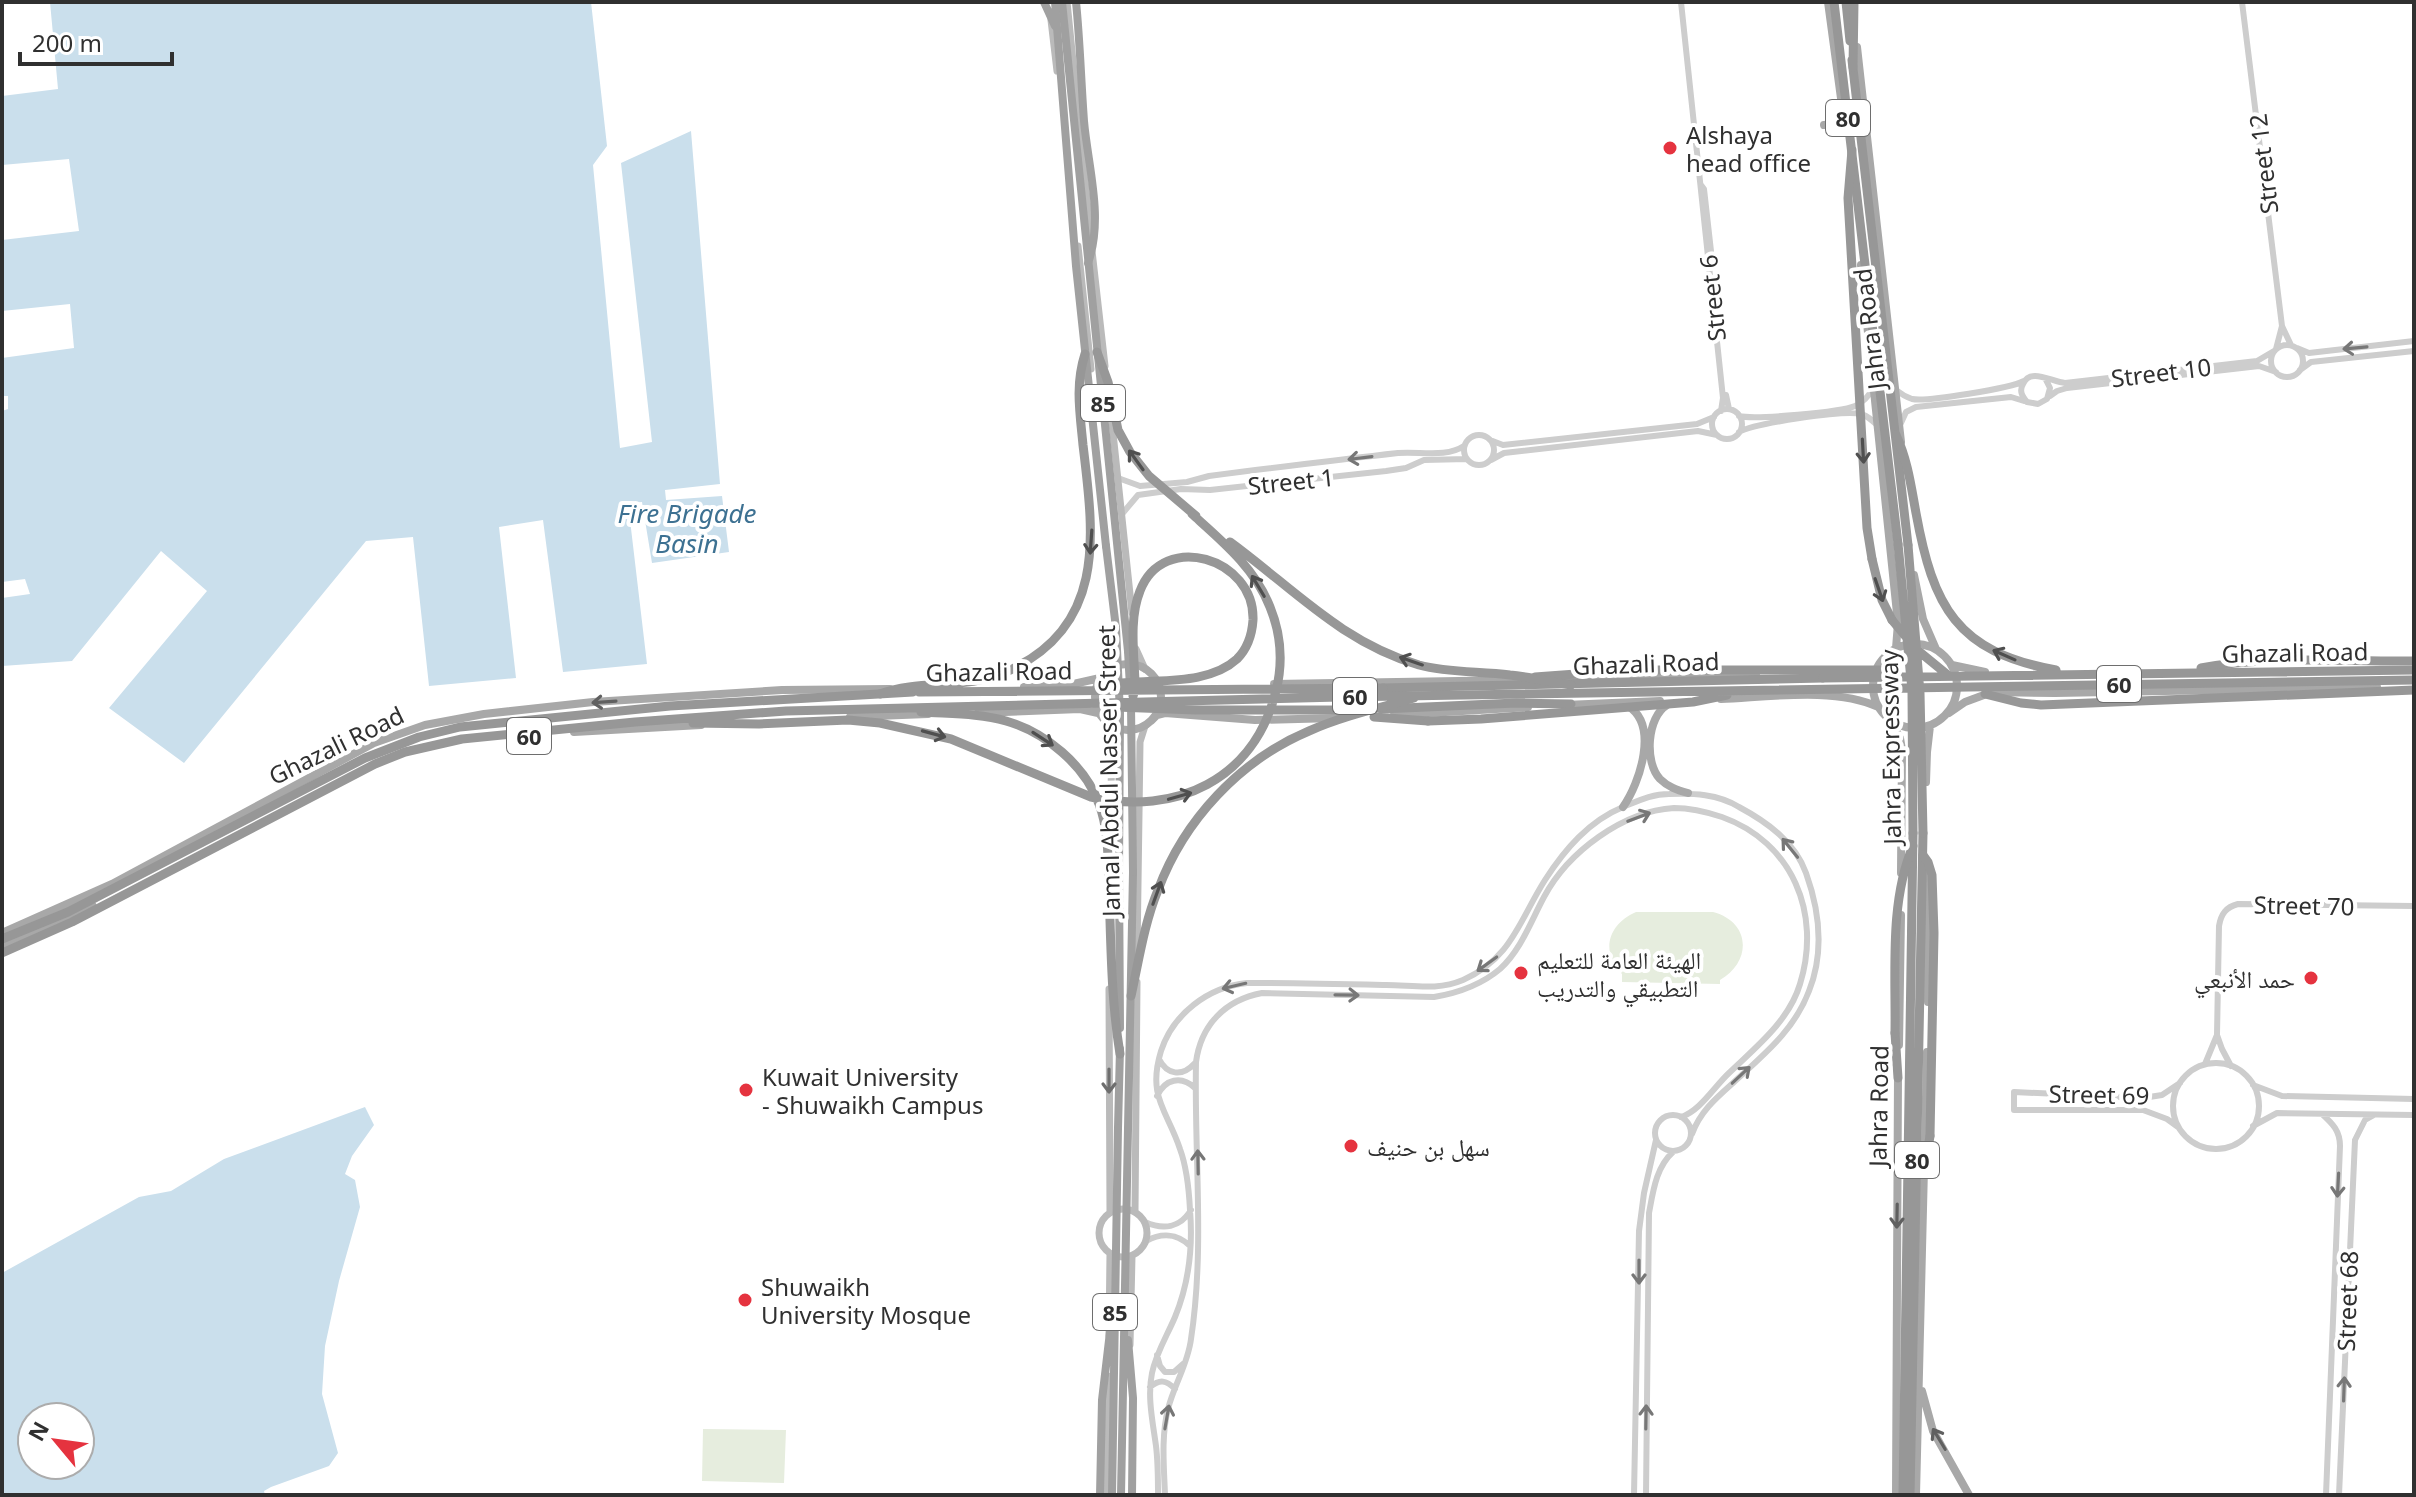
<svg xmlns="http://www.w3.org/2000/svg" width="2416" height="1497" font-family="'Noto Sans','Noto Naskh Arabic',sans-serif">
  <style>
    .green { fill: #e6edde }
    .water { fill: #cadfec; fill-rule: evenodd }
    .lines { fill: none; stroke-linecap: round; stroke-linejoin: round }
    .tertiary { stroke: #cdcdcd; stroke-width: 6 }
    .secondary { stroke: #bababa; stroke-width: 7 }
    .primary { stroke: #a8a8a8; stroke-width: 8 }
    .trunk { stroke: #a0a0a0; stroke-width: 8 }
    .motorway { stroke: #979797; stroke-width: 9 }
    .trunk-bridge { stroke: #a0a0a0; stroke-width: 8 }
    .motorway-bridge { stroke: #979797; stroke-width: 9 }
    .oneway { stroke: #777 }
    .oneway2 { stroke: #4f4f4f }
    .oneway3 { stroke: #606060 }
    .oneway4 { stroke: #6e6e6e }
    .poi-dot { fill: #e5333f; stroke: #fff; stroke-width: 3 }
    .labels { text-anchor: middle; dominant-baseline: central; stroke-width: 8; stroke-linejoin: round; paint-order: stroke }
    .shield { fill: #fff; stroke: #6e6e6e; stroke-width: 2 }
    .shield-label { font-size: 22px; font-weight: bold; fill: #303030 }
    .poi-label { font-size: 24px; fill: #303030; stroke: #fff; text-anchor: start }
    .street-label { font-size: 24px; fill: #303030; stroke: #fff }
    .water-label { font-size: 26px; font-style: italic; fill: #3d7192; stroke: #fff }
  </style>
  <rect width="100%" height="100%" fill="#fff"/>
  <path class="green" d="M1636,912H1713C1751,922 1752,962 1720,980V984L1622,982V974C1600,952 1608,924 1636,912Z
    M703,1429L786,1430L784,1483L702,1481Z"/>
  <path class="water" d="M50,2H591L607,146L593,165L620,448L652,442L621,163L691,131L720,484L665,490L666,500L722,496L729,552L652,563L642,502L628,503L647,664L563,672L543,520L499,527L516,678L429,686L413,537L366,541L184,763L109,708L207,591L161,551L72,661L2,666V598L30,594L25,579L2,582V411L8,409V396H2V358L74,348L70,304L2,311V240L79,231L69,159L2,165V96L58,89Z
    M365,1107L374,1125L352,1156L345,1174L355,1180L360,1207L339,1281L325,1346L322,1394L338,1453L329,1466L271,1487L264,1491L265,1495H2V1273L139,1197L171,1191L224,1159ZM80,1417V1465H32V1417Z"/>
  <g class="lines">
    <path class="tertiary" d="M1681,2L1723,398L1721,411
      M2242,2L2282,326L2291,345
      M1701,185L1704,189L1712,260
      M2271 361a16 16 0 1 1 32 0a16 16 0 1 1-32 0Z
      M2297,348L2309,353L2414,341
      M2276,349L2282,326
      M2300,370L2311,362L2414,351
      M2045,378L2050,388L2047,399L2038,404L2027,402C2022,396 2019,391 2023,384C2030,367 2052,382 2065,383L2257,361L2274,351
      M1896,390C1901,394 1906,397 1912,399C1927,402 2011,388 2024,381
      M1726,395L1729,409
      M2050,396L2057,391L2067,388L2259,366L2276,372
      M1712 424a15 15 0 1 1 30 0a15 15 0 1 1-30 0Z
      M1739,416C1755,420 1841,412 1855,406C1864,402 1869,396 1873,388
      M1901,423L1906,412L1916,407L2011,397L2024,401
      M1739,432C1755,423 1844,410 1861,414C1868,416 1872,420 1877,425
      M1464 450a15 15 0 1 1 30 0a15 15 0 1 1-30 0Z
      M1490,440L1503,445L1697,424L1714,417
      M1491,460L1504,453L1698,431L1717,435
      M1118,478L1140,486L1187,482L1209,476C1272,468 1335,460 1398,453C1419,451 1446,458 1464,446
      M1122,514L1138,495L1181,489L1210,490L1386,471L1406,468L1424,460L1467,459
      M1159,1059C1167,1075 1182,1077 1194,1064
      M2173 1106a43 43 0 1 1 86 0a43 43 0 1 1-86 0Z
      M2205,1064L2217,1035
      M2231,1066L2222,1049L2217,1035L2219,926C2221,914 2226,907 2238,904L2414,906
      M2253,1085L2282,1096L2414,1099
      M1157,1096C1165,1079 1181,1075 1195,1088
      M2322,1114C2333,1124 2340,1131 2340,1146L2326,1495
      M1655 1133a18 18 0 1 1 36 0a18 18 0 1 1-36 0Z
      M2253,1126L2277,1113L2414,1115
      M2178,1127L2167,1119L2143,1110H2014V1092L2143,1098L2162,1095L2180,1083
      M1145,1222C1163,1230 1180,1228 1191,1210
      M1146,1241C1161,1233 1177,1233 1190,1246
      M1157,1355L1160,1366L1165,1372H1174L1183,1364
      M1150,1387C1160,1379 1166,1380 1175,1389
      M1158,1495C1158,1479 1158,1462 1156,1446C1153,1423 1147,1397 1152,1373C1156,1353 1167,1336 1175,1317C1189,1283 1193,1247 1190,1210C1189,1190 1187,1168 1180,1149C1167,1110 1147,1097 1161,1051C1173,1014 1208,987 1247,983C1293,983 1339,984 1386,985C1412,985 1437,991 1463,980C1512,958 1519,921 1545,880C1565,849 1589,821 1623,807C1638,801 1652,794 1669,794C1693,793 1718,794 1739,807C1767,822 1795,842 1806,873C1820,912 1824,953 1809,991C1794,1031 1763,1055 1733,1083C1715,1099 1700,1112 1692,1134
      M1165,1495C1164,1467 1161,1436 1168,1409C1174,1385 1188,1364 1191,1339C1205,1248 1194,1154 1196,1062C1201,1025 1225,1000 1262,993L1434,997C1458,993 1481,985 1500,969C1521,950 1531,921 1544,897C1568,852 1623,811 1674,808C1689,808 1707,812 1722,817C1792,842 1822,913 1800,984C1789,1021 1756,1047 1729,1073C1714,1087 1700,1111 1681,1117
      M1634,1495L1639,1231L1644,1193L1656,1140
      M1646,1495L1649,1213C1653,1192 1656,1167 1673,1152
      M2339,1495L2355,1140L2365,1120L2374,1115"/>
    <path class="secondary" d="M1067,2L1091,239
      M1051,20L1057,71
      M1078,246L1091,369
      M1092,251L1105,366
      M1111,414L1132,613
      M1136,649L1145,669
      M1107,671L1112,660L1114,645
      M1108,724L1112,743L1110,841
      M1137,954L1140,742L1145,726
      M1109,989L1110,1212
      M1099 1233a24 24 0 1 1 48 0a24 24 0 1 1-48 0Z
      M1135,1212L1137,982
      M1109,1336L1110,1254
      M1130,1345L1132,1256
      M1106,1495L1108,1376"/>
    <path class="primary" d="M1828,2L1845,128
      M1857,47L1901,442
      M1824,125L1844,123
      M1861,265L1898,623L1896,648
      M1914,575L1923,619L1936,649
      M1873 686a42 42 0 1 1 84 0a42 42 0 1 1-84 0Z
      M1095 697a33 33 0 1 1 66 0a33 33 0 1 1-66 0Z
      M1952,665L1985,672
      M1570,679L1756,674
      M1274,684L1520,680
      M1024,687L1069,685L1100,678
      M1721,699C1769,697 1836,687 1878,707
      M1565,705L1660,701
      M1667,705C1647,717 1644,762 1660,779C1668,787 1677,790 1688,793
      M978,713L1080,709L1098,713
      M1949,713L1965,702L1992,692L2055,693L2377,687
      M1394,715L1528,707
      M850,717L928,714
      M1151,721L1157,715L1165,713L1255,720L1336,718
      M1891,721L1900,738L1902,750L1901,873
      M574,732L701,725
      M1926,782L1927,752L1930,726
      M1623,807C1640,783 1659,725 1628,706
      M1927,864L1928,1002
      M2,933L112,884L374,743L425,725L484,714L593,702L782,690L890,689
      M2,945L93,906
      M1899,1045L1901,915
      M1925,1146L1927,1052
      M1922,1391L1933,1431L1969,1495
      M1896,1495L1898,1075
      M1916,1495L1924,1168"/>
    <path class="trunk" d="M1062,2L1128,651
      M1106,546L1116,628
      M1119,871L1120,1028
      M1118,1128L1120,1049
      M1128,1129L1133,872"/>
    <path class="motorway" d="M1834,2L1898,544
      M1846,2L1850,41
      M1852,60L1908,545
      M1872,559L1882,600L1892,620
      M2201,668C2266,655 2347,662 2414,661
      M1535,677L1631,670
      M1383,688L1823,678
      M1985,694L2021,703L2041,705L2414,690
      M1381,709L1516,703L1571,704
      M1374,717L1428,721
      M2,939L68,912L365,758L419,737L460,727L670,706L913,692
      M1895,1033L1898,1078
      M1924,1173L1930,1136
      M1903,1495L1913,833
      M1910,1495L1923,833"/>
    <path class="trunk-bridge" d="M1044,2L1055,26
      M1055,2L1076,266L1106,546
      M1076,2C1080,41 1081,81 1084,121C1088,167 1104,218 1088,263
      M1116,628L1120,713L1119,871
      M1128,651L1130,687
      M1131,705L1133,872
      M1128,1340L1133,1398L1132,1495
      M1100,1495L1102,1400L1110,1332
      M1112,1495L1118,1128
      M1121,1495L1128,1129"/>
    <path class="motorway-bridge" d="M1853,67L1854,2
      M1852,150L1848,198L1867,528L1872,559
      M1097,352L1108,382L1118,430L1130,452L1149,476L1196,516
      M1896,435C1908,461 1911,486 1916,513C1933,606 1956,652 2056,670
      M1230,542C1293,588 1341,642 1419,665C1449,673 1479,671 1510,675C1530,677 1551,682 1571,685
      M1898,544L1912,690L1913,833
      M1908,545L1920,693L1923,833
      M1892,620L1916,649L1949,676
      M1631,670H1893
      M1823,678L2414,670
      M1103,688C1113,682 1126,683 1138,682C1170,680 1212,682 1237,659C1247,649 1252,635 1253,620C1255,558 1163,530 1140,591C1129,618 1134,653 1135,682C1135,687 1135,691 1133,696
      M919,692L1383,688
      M880,694C920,679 966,690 1006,672C1107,627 1094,536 1083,445C1080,413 1075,385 1085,354
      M1116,707L1196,710H1346
      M921,712C950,714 979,713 1006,721C1045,732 1085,765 1099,804C1109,830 1108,861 1109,889C1111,944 1111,999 1120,1054
      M1428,721L1481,719L1693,702L1727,695
      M693,723L759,724L848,720L880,723L951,739L1091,797C1176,816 1254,780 1276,691C1283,663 1281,634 1270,607C1255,568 1222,541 1192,514
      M1923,855L1928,862L1932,875L1934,933L1930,1136
      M2,953L72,922L375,764L405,752L462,739L635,722L786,711L1340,697L2414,680
      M1131,996C1139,960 1144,924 1158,890C1184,820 1240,760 1309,731C1343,716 1379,708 1414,698
      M1895,1033C1896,973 1889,902 1913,846"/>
  </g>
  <defs><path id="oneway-shaft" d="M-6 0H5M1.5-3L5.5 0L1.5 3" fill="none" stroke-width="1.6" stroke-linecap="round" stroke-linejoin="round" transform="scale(2)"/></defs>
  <g class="oneway">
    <use href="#oneway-shaft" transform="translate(2355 348) rotate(175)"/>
    <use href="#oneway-shaft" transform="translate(1360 458) rotate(173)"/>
    <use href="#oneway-shaft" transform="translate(1639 817) rotate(-21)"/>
    <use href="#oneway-shaft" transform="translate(1790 848) rotate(-129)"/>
    <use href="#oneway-shaft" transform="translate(1487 964) rotate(144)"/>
    <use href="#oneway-shaft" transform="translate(1234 986) rotate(167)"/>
    <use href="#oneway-shaft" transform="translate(1347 995) rotate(1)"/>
    <use href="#oneway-shaft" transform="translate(1741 1075) rotate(-43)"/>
    <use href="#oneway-shaft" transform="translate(1198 1162) rotate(-91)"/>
    <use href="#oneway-shaft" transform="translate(2338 1185) rotate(93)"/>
    <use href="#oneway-shaft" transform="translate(1639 1272) rotate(90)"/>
    <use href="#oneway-shaft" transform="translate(2344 1389) rotate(-88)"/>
    <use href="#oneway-shaft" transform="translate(1167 1417) rotate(-80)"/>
    <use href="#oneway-shaft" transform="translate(1646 1417) rotate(-89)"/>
  </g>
  <g class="oneway2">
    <use href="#oneway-shaft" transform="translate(1863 451) rotate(87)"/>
    <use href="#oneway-shaft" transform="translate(1136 460) rotate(-126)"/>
    <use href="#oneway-shaft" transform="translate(1091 542) rotate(94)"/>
    <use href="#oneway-shaft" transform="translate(1258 586) rotate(-121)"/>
    <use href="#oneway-shaft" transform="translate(1879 590) rotate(71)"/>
    <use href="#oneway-shaft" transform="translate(2004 655) rotate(-156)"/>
    <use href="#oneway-shaft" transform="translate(1411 661) rotate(-161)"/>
    <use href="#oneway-shaft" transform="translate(934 734) rotate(15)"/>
    <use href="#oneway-shaft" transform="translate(1043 739) rotate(33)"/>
    <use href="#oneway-shaft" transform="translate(1180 796) rotate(-16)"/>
    <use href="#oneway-shaft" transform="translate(1157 893) rotate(-70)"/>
  </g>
  <g class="oneway3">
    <use href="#oneway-shaft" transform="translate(604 702) rotate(176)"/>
    <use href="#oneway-shaft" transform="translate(1897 1216) rotate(91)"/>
    <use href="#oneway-shaft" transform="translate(1939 1439) rotate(-121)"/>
  </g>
  <use class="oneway4" href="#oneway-shaft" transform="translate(1109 1081) rotate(90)"/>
  <g class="poi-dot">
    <circle cx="1670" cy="148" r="8"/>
    <circle cx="1521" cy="973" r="8"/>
    <circle cx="2311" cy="978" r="8"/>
    <circle cx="746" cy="1090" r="8"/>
    <circle cx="1351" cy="1146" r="8"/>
    <circle cx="745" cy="1300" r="8"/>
  </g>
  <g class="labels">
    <g class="shield">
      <rect x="1826" y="100" width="44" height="36" rx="6"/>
      <rect x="1081" y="385" width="44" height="36" rx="6"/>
      <rect x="2097" y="666" width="44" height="36" rx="6"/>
      <rect x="1333" y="678" width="44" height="36" rx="6"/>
      <rect x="507" y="718" width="44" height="36" rx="6"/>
      <rect x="1895" y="1142" width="44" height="36" rx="6"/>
      <rect x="1093" y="1294" width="44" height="36" rx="6"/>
    </g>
    <g class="shield-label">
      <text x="1848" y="118">80</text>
      <text x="1103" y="403">85</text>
      <text x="2119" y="684">60</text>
      <text x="1355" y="696">60</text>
      <text x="529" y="736">60</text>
      <text x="1917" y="1160">80</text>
      <text x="1115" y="1312">85</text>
    </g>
    <g class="poi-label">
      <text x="1686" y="134">Alshaya<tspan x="1686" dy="28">head office</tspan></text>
      <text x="1537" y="959">الهيئة العامة للتعليم<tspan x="1537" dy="28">التطبيقي والتدريب</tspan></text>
      <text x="2295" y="978" text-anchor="end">حمد الأنبعي</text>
      <text x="762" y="1076">Kuwait University<tspan x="762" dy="28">- Shuwaikh Campus</tspan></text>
      <text x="1367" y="1146">سهل بن حنيف</text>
      <text x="761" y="1286">Shuwaikh<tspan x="761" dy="28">University Mosque</tspan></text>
    </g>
    <g class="street-label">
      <text transform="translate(2263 164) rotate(-97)">Street 12</text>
      <text transform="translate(1712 298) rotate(-96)">Street 6</text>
      <text transform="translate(1869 329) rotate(-97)">Jahra Road</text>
      <text transform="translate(2161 372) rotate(-7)">Street 10</text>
      <text transform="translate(1291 481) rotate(-6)">Street 1</text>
      <text transform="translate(2295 652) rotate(-1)">Ghazali Road</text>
      <text transform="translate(1646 663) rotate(-2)">Ghazali Road</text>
      <text transform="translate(999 671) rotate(-1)">Ghazali Road</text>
      <text transform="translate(336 745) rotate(-26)">Ghazali Road</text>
      <text transform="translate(1890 747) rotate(-91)">Jahra Expressway</text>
      <text transform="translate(1108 771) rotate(-91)">Jamal Abdul Nasser Street</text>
      <text transform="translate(2304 905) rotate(1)">Street 70</text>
      <text transform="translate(2099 1094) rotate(1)">Street 69</text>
      <text transform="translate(1878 1106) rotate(-89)">Jahra Road</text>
      <text transform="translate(2347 1301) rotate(-88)">Street 68</text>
    </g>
    <g class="water-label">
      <text x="687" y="513">Fire Brigade<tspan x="687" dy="30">Basin</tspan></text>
    </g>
  </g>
  <rect width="2416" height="1497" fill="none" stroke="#303030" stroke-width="8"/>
  <g transform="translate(56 1441) rotate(299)"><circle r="38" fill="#ffffff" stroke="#acacac" stroke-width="2"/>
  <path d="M0-6L14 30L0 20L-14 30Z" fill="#e5333f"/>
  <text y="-12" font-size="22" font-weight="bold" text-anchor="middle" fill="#303030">N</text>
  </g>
  <path d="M20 52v12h152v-12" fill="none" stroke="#303030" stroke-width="4"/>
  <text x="32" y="52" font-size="24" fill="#303030" stroke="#ffffff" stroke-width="6" paint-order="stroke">200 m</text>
</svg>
